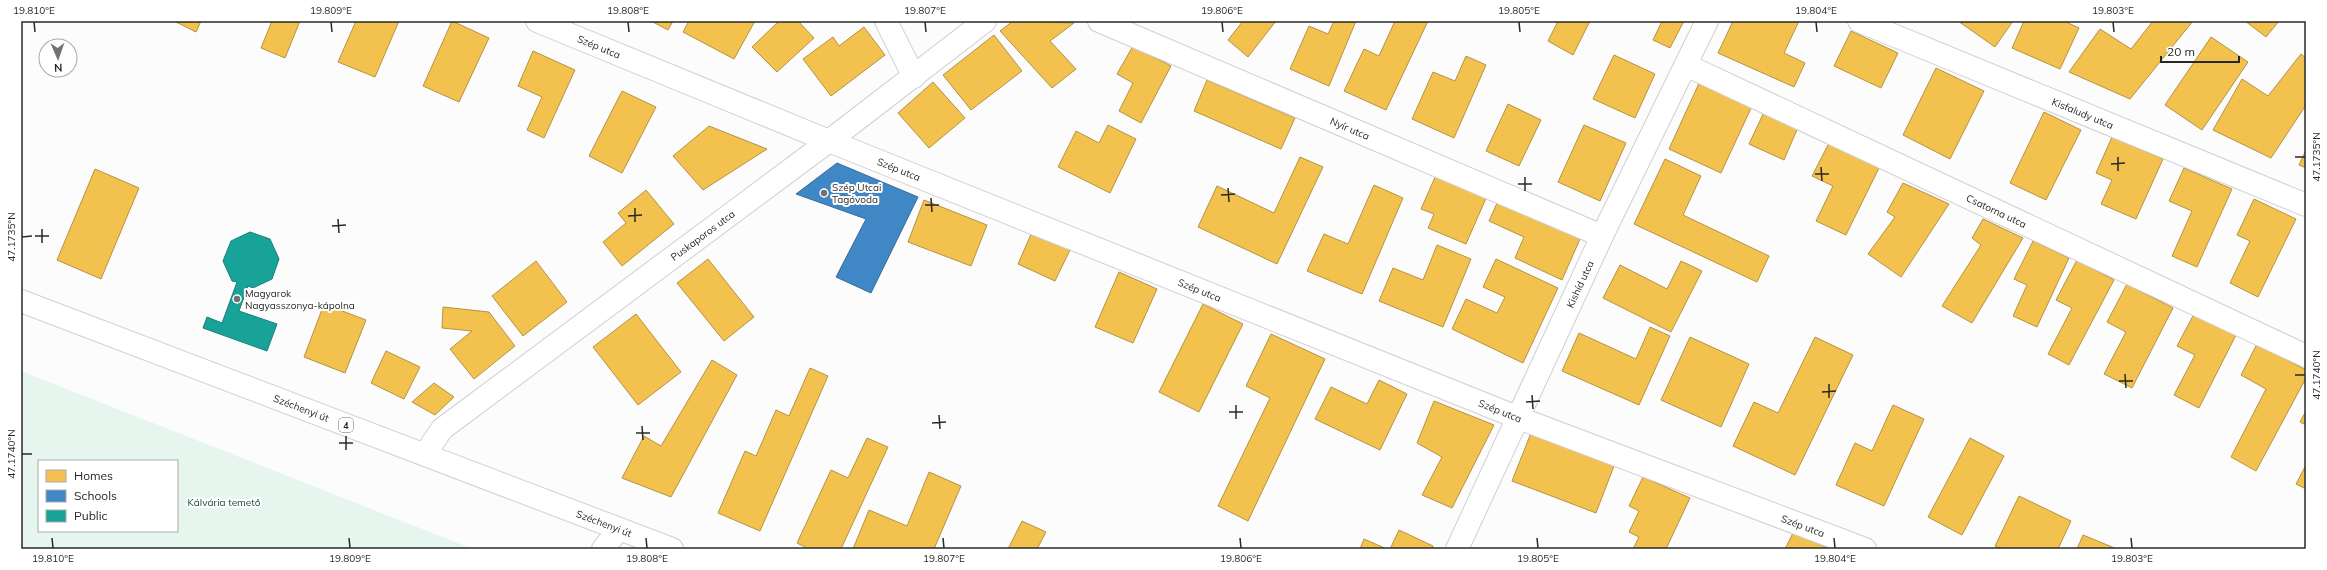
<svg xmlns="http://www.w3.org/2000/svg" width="2327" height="570" font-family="Mulish,sans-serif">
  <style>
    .green { fill: #e6f6ee; fill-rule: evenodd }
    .homes { fill: #f2c14e; stroke: #b59343 }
    .schools { fill: #3f88c5; stroke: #386b96 }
    .public { fill: #17a398; stroke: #1c7e77 }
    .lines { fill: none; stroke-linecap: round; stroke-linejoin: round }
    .street-casing { stroke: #d0d0d0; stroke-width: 24 }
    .primary-casing { stroke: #d0d0d0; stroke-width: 24 }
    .street { stroke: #fff; stroke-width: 22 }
    .primary { stroke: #fff; stroke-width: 22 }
    .ticks { fill: none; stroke: #282829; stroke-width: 1.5 }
    .poi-dot { fill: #727273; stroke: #fff; stroke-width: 1.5 }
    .labels { text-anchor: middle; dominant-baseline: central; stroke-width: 4; stroke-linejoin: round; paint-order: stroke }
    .shield { fill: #fff; stroke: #686869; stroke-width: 1 }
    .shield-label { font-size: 9px; font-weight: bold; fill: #282829 }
    .street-label { font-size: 10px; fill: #282829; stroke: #fff }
    .poi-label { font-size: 10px; fill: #282829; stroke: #fff; text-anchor: start }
    .park-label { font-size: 10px; fill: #114c35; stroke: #fff }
    .neatline { fill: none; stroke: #282829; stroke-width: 1.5 }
    .ticks-label { font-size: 10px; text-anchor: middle; fill: #282829 }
  </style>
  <rect width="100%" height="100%" fill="#fcfcfd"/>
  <path class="green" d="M21,371L473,549H21ZM39,461H177V531H39Z"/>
  <path class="homes" d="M174,21H201L196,32Z
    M272,21H300L285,58L261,48Z
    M356,21H399L375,77L338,62Z
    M452,21L489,38L459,102L423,86Z
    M651,21H673L668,30Z
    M689,21H755L734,59L683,32Z
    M779,21H798L814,38L777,72L752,47Z
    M1013,21L1074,23L1050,41L1076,69L1052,88L1000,31Z
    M1243,21H1276L1248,57L1228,40Z
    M1334,21H1356L1329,86L1290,69L1309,26L1328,34Z
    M1395,21H1428L1386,110L1344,91L1364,49L1379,56Z
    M1558,21H1590L1573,55L1548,41Z
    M1662,21H1684L1670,48L1653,40Z
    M1733,21H1799L1784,53L1805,63L1794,87L1718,53Z
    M1958,21H2013L1995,47Z
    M2024,21H2064L2079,28L2060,69L2012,48Z
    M2153,21H2193L2130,99L2069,72L2100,29L2131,49Z
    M2245,21H2279L2266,37Z
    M864,27L885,55L831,96L803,59L833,37L839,46Z
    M1851,31L1898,53L1881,88L1834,66Z
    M994,35L1022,71L971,110L943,75Z
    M2211,37L2248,62L2202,130L2165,105Z
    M1133,46L1171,66L1141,123L1119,111L1133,83L1117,74Z
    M533,51L575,70L544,138L527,130L542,97L518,86Z
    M2301,54L2306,58V105L2271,158L2213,130L2242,79L2268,96Z
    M1614,55L1655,74L1635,118L1593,99Z
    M1466,56L1486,65L1454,138L1412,119L1433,72L1455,81Z
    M1936,68L1984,91L1950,159L1903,135Z
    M1207,80L1295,118L1281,149L1194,111Z
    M1700,81L1752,106L1721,173L1669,149Z
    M933,82L965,118L929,148L898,113Z
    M622,91L656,107L622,173L589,156Z
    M1508,104L1541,120L1519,166L1486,151Z
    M1765,110L1799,125L1784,160L1749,144Z
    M2044,112L2081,130L2046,200L2010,183Z
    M1108,125L1136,139L1110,193L1058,167L1076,131L1099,143Z
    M1584,125L1626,143L1600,201L1558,182Z
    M709,126L767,149L703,190L673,156Z
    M2112,137L2163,159L2136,219L2101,204L2112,180L2096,173Z
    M1829,143L1879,168L1846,235L1816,221L1833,186L1812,176Z
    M2306,150V168L2299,165Z
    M1300,157L1323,167L1277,264L1198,227L1217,186L1274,213Z
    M1665,159L1701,176L1683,215L1769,256L1757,282L1634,224Z
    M2184,168L2232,189L2197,267L2172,256L2192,211L2169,201Z
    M95,169L139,188L101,279L57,260Z
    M1436,175L1487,196L1466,244L1428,228L1434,214L1421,209Z
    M1903,183L1949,204L1901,277L1868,254L1895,217L1887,212Z
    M1374,185L1403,198L1362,294L1307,271L1324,234L1348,244Z
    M646,190L674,224L622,266L603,242L626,223L618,213Z
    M2254,199L2296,219L2258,297L2230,283L2250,241L2237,235Z
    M924,200L987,225L971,266L908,242Z
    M1498,201L1580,239L1562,280L1515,258L1524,237L1489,221Z
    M1983,219L2023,238L1972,323L1942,306L1981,245L1972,238Z
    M1032,232L1070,250L1055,281L1018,264Z
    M2033,241L2069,258L2037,327L2013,316L2027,285L2014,279Z
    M1437,245L1471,259L1443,327L1379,301L1393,268L1423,280Z
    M708,259L754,317L724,341L677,283Z
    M1496,259L1558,288L1523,363L1452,329L1466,299L1497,313L1505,297L1483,287Z
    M2077,260L2114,280L2069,365L2048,354L2072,308L2056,300Z
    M536,261L567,302L523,336L492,296Z
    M1681,261L1702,271L1671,332L1603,298L1620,265L1667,289Z
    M1119,272L1157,289L1133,343L1095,327Z
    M2127,284L2173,308L2132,388L2104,374L2126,332L2107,322Z
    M324,304L366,320L345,373L304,357Z
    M1203,304L1243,324L1199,412L1159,392Z
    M443,307L489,312L515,346L474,379L450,349L472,331L442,328Z
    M636,314L681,372L638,405L593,347Z
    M2194,314L2236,335L2199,408L2174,395L2195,355L2177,346Z
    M1650,327L1670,336L1639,405L1562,371L1579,333L1636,359Z
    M1271,334L1325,359L1248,521L1218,506L1270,398L1246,386Z
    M1690,337L1749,364L1721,427L1661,400Z
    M1815,337L1853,355L1795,475L1733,446L1754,402L1778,413Z
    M2257,344L2306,370V378L2256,471L2231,457L2266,389L2241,375Z
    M386,351L420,367L404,399L371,383Z
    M712,360L737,375L671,497L622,478L644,436L661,446Z
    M810,368L828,376L760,531L718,513L745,451L756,456L776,410L789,416Z
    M1379,380L1407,394L1380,450L1315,419L1331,387L1367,404Z
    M434,383L454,397L435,415L412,402Z
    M1434,401L1494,425L1452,508L1422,495L1442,457L1417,443Z
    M1893,405L1924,419L1884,506L1836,485L1855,443L1872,451Z
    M2306,411V425L2300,422Z
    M1531,433L1614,466L1596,513L1512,481Z
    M867,438L888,447L841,549H809L797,543L831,470L848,478Z
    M1970,438L2004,456L1962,535L1928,517Z
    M2306,465V489L2296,484Z
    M929,472L961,486L934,549H853L869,510L907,526Z
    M1643,477L1690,498L1666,549H1633L1639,537L1629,532L1639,511L1629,506Z
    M2019,496L2071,521L2058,549H2002L1995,546Z
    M1022,521L1046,532L1037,549H1008Z
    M1399,530L1433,546L1432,549H1390Z
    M1793,533L1831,549H1785Z
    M2083,535L2117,549H2077Z
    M1364,539L1387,549H1360Z"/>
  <path class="schools" d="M837,163L918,197L871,293L836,277L866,219L796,194Z"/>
  <path class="public" d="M250,232L270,239L279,259L272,279L253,288L248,286L239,311L277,324L267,351L203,328L207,317L222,323L237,282L232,281L223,261L231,241Z"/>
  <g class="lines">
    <defs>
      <g id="street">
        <path id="s1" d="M537,21L829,141L1519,418L1865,549"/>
        <path d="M886,21L914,77"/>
        <path id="s2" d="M1099,21L1602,236"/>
        <path id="s3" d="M1859,21L2306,205"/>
        <path id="s4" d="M1686,65L2306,356"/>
        <path id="s5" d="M425,454L442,429L829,141L985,21"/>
        <path d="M603,549L619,529"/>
        <path id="s6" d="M1457,549L1602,236L1707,21"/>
      </g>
      <g id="primary">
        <path id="s7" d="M21,301L672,549"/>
      </g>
    </defs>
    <use href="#street" class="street-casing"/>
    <use href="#primary" class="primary-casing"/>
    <use href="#street" class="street"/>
    <use href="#primary" class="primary"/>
  </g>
  <path class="ticks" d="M34,22L35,32M331,22L332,32M628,22L629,32M925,22L926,32M1222,22L1223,32M1519,22L1520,32M1816,22L1817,32M2113,22L2114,32M2118,157V171M2295,157H2305M2111,164L2125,163M1821,167L1822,181M1815,174H1829M1525,177V191M1518,184H1532M1228,188L1229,202M1221,195L1235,194M931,198L932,212M925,205H939M635,208V222M628,216L642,215M338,219L339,233M332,226L346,225M42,229V243M35,236H49M22,237L32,236M2125,374L2126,388M2295,375H2305M2119,381H2133M1829,384V398M1822,392L1836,391M1532,395L1533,409M1526,402L1540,401M1236,405V419M1229,412H1243M939,415L940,429M932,423L946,422M642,426L643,440M636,433H650M346,436V450M339,443H353M22,454H32M52,538L53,548M349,538L350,548M646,538L647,548M943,538L944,548M1240,538L1241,548M1537,538L1538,548M1834,538L1835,548M2131,538L2132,548"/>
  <g class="poi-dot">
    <circle cx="824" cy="193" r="4"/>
    <circle cx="237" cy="299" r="4"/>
  </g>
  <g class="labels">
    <rect class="shield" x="339" y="418" width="14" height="14" rx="3"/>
    <g class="shield-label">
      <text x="346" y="425">4</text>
    </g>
    <g class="street-label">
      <text stroke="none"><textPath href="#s1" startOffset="67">Szép utca</textPath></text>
      <text stroke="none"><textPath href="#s3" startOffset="242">Kisfaludy utca</textPath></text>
      <text stroke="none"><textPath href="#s2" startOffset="273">Nyír utca</textPath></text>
      <text stroke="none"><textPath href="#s1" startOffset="391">Szép utca</textPath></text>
      <text stroke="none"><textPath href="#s4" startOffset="343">Csatorna utca</textPath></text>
      <text stroke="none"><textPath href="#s5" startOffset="355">Puskaporos utca</textPath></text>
      <text stroke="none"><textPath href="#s6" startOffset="292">Kishíd utca</textPath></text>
      <text stroke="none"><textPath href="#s1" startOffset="715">Szép utca</textPath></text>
      <text stroke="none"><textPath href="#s7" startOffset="300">Széchenyi út</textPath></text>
      <text stroke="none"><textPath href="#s1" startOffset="1039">Szép utca</textPath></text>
      <text stroke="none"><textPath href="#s7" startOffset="624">Széchenyi út</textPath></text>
      <text stroke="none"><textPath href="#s1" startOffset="1363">Szép utca</textPath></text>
    </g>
    <g class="poi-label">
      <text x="832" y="187">Szép Utcai<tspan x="832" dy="12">Tagóvoda</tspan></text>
      <text x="245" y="293">Magyarok<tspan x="245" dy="12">Nagyasszonya-kápolna</tspan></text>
    </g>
    <g class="park-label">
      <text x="224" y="502">Kálvária temető</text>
    </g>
  </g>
  <rect width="2327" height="570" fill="none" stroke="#ffffff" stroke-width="44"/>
  <rect x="38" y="460" width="140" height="72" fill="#ffffff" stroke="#a9a9a9"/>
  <rect x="46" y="470" width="20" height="12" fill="#f2c14e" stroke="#a9a9a9"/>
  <text x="74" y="480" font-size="12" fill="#282829">Homes</text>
  <rect x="46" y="490" width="20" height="12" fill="#3f88c5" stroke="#a9a9a9"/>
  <text x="74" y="500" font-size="12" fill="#282829">Schools</text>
  <rect x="46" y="510" width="20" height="12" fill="#17a398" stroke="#a9a9a9"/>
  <text x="74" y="520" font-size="12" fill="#282829">Public</text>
  <g transform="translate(58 58) rotate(178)"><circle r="19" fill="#ffffff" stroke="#a9a9a9"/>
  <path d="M0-3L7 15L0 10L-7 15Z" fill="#727273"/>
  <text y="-6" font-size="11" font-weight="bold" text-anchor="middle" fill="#282829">N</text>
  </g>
  <path d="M2161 56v6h78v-6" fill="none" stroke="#282829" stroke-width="2"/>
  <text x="2167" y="56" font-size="12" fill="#282829" stroke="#ffffff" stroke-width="3" paint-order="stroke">20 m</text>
  <rect x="22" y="22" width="2283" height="526" class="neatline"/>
  <g class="ticks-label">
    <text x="34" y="14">19.810°E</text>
    <text x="331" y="14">19.809°E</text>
    <text x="628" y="14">19.808°E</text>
    <text x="925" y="14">19.807°E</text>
    <text x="1222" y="14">19.806°E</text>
    <text x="1519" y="14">19.805°E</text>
    <text x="1816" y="14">19.804°E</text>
    <text x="2113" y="14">19.803°E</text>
    <text transform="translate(2316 157) rotate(-90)" y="4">47.1735°N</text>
    <text transform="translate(11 237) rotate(-90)" y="4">47.1735°N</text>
    <text transform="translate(2316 375) rotate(-90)" y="4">47.1740°N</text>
    <text transform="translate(11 454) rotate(-90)" y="4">47.1740°N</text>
    <text x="53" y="562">19.810°E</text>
    <text x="350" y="562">19.809°E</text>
    <text x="647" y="562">19.808°E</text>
    <text x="944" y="562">19.807°E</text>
    <text x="1241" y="562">19.806°E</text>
    <text x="1538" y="562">19.805°E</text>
    <text x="1835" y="562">19.804°E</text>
    <text x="2132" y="562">19.803°E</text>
  </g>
</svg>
